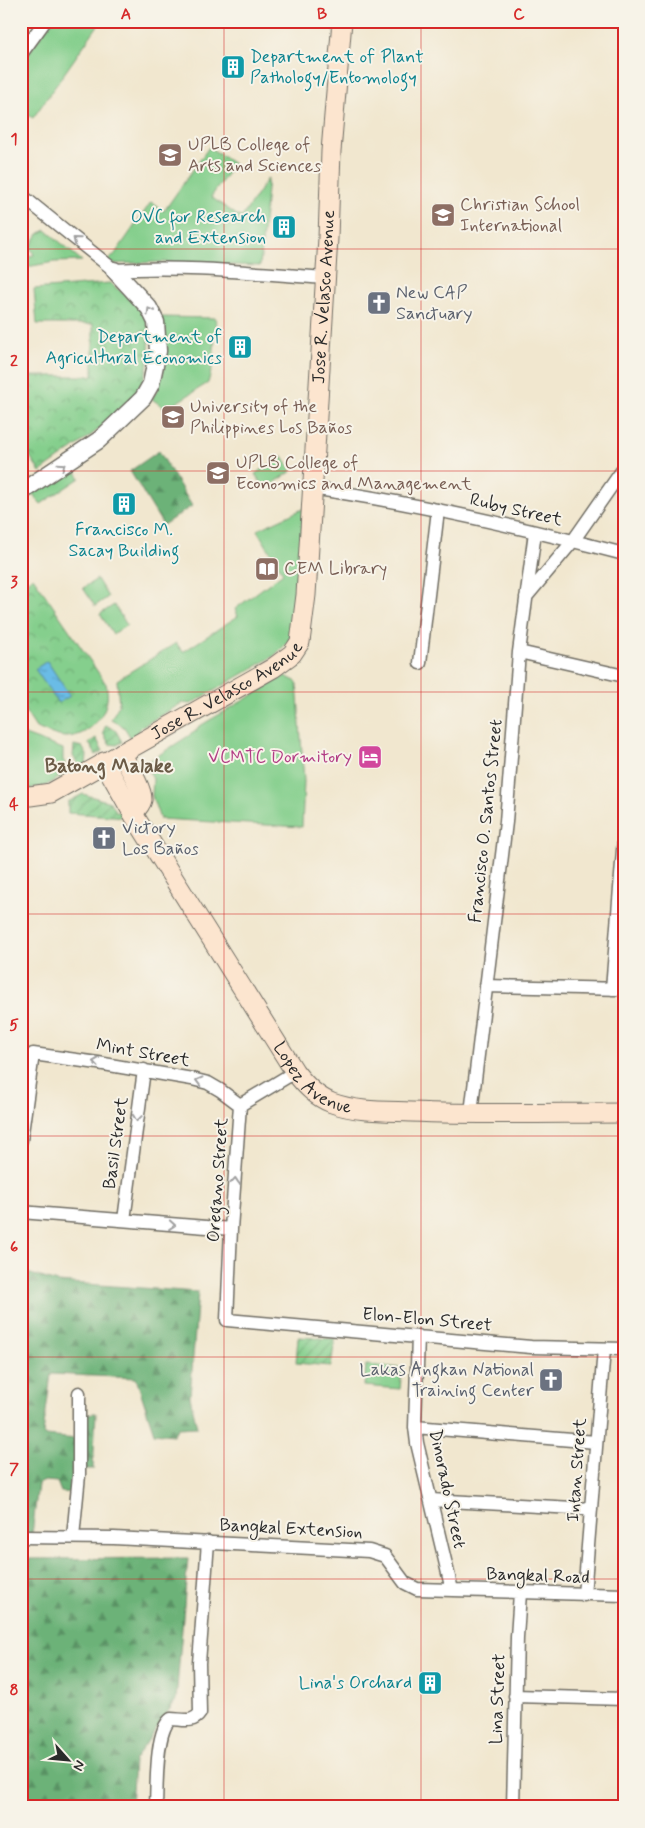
<svg xmlns="http://www.w3.org/2000/svg" width="645" height="1828" font-family="Mynerve,sans-serif">
  <style>
    .grass { fill: #85cf8d; stroke: #587d5c }
    .forest { fill: url(#forest-firs); stroke: #4c6e52 }
    .park { fill: url(#park-crowns); stroke: #587d5c }
    .garden { fill: url(#garden-furrows); stroke: #587d5c }
    .water { fill: url(#water-ripples); stroke: #4a7488 }
    .lines { fill: none; stroke-linecap: round; stroke-linejoin: round }
    .minor-casing { stroke: #706d64; stroke-width: 15 }
    .tertiary-casing { stroke: #706d64; stroke-width: 19 }
    .secondary-casing { stroke: #706d64; stroke-width: 21 }
    .minor { stroke: #fff; stroke-width: 12 }
    .tertiary { stroke: #fff; stroke-width: 16 }
    .secondary { stroke: #fce5cf; stroke-width: 19 }
    .oneway { stroke: #a0a0a0 }
    .grid { fill: none; stroke: #d62828; stroke-width: 1; stroke-opacity: 0.55 }
    .labels { text-anchor: middle; dominant-baseline: central; stroke-width: 4; stroke-linejoin: round; paint-order: stroke }
    .culture-label { font-size: 18px; fill: #0d838f; stroke: #f7f3e8; text-anchor: end }
    .education-label { font-size: 18px; fill: #785e54; stroke: #f7f3e8; text-anchor: start }
    .worship-label { font-size: 18px; fill: #5b616d; stroke: #f7f3e8; text-anchor: start }
    .street-label { font-size: 18px; fill: #2b2b2b; stroke: #f7f3e8 }
    .hotel-label { font-size: 18px; fill: #b23c85; stroke: #f7f3e8; text-anchor: end }
    .quarter-label { font-size: 20px; font-weight: bold; fill: #6b5b47; stroke: #f7f3e8 }
    .neatline { fill: none; stroke: #d62828; stroke-width: 2 }
    .grid-label { font-size: 16px; text-anchor: middle; font-weight: bold; fill: #d62828 }
  </style>
  <defs>
    <pattern id="forest-firs" width="22" height="20" patternUnits="userSpaceOnUse" patternTransform="scale(1.25)"><rect width="22" height="20" fill="#6cb278"/><path d="M5 1l3.5 6h-7zM16 11l3.5 6h-7z" fill="#599163"/></pattern>
    <pattern id="park-crowns" width="20" height="18" patternUnits="userSpaceOnUse" patternTransform="scale(1.25)"><rect width="20" height="18" fill="#85cf8d"/><path d="M2 6a3 3 0 1 1 6 0M12 15a3 3 0 1 1 6 0" fill="none" stroke="#6da873"/></pattern>
    <pattern id="garden-furrows" width="10" height="10" patternUnits="userSpaceOnUse" patternTransform="scale(1.25)"><rect width="10" height="10" fill="#85cf8d"/><path d="M-1 1l2-2M0 10L10 0M9 11l2-2" fill="none" stroke="#6da873"/></pattern>
    <pattern id="water-ripples" width="26" height="14" patternUnits="userSpaceOnUse" patternTransform="scale(1.25)"><rect width="26" height="14" fill="#6abce6"/><path d="M2 4q2-2 4 0t4 0M15 11q2-2 4 0t4 0" fill="none" stroke="#5799bb"/></pattern>
  </defs>
  <rect width="100%" height="100%" fill="#f7f3e8"/>
  <filter id="ink" filterUnits="userSpaceOnUse"><feTurbulence type="fractalNoise" baseFrequency=".02" numOctaves="2"/><feDisplacementMap in="SourceGraphic" scale="10" xChannelSelector="R" yChannelSelector="G"/><feConvolveMatrix kernelMatrix="1 2 1 2 8 2 1 2 1" color-interpolation-filters="sRGB"/></filter>
  <filter id="wash" filterUnits="userSpaceOnUse"><feTurbulence type="fractalNoise" baseFrequency=".0096" numOctaves="4" result="noise"/><feDisplacementMap in="SourceGraphic" scale="20" xChannelSelector="R" yChannelSelector="G"/><feGaussianBlur stdDeviation="1.12" result="paint"/><feColorMatrix in="noise" values="0 0 0 0 0 0 0 0 0 0 0 0 0 0 0 0 0 1.4 0 .05"/><feComposite in="paint" operator="in"/></filter>
  <g filter="url(#wash)">
    <rect width="100%" height="100%" fill="#f1e7cf"/>
    <path class="grass" d="M53,21H101L33,118L21,111V64L47,27Z
      M209,147L234,164L211,197L238,216L242,217L268,178L260,266L162,262L108,264L106,263L115,254L151,202L164,211Z
      M46,230L82,261L54,262L21,268L22,258L34,255L30,247L38,234Z
      M161,317L216,318L213,364L208,383L179,401L169,411L152,399C168,372 169,346 161,317Z
      M283,456L292,471L265,489L255,474Z
      M72,466L80,478L41,504L33,494L21,501V497Z
      M305,508L294,624L288,642L274,656L191,704L182,703L141,727L137,735L131,738L124,727L111,719L119,705L117,680L176,643L183,652L238,616L235,609L283,573L257,530Z
      M97,579L108,597L95,606L83,588Z
      M114,605L127,625L113,634L100,614Z
      M285,676L297,682L304,781L302,827L160,819L152,796L153,779L145,764L196,731L198,727Z
      M23,731L25,735L63,749V760L70,771L45,786L27,789L24,784H21V732Z
      M366,1365L402,1368L400,1389L364,1386Z"/>
    <path class="forest" d="M159,451L192,506L163,525L130,471Z
      M21,1271L57,1282L198,1292L190,1397L197,1427L178,1428L173,1435L154,1433L136,1378L51,1374L43,1434L46,1436L76,1439L81,1414L96,1413L93,1469H79L77,1493L61,1492L57,1482L45,1481L38,1484L32,1535H21L23,1438L21,1419H24L32,1376L21,1371Z
      M188,1558L176,1700L134,1761L131,1807H21V1559Z"/>
    <path class="park" d="M110,283C121,292 138,302 144,314C148,322 149,332 149,340C150,355 148,371 141,385C125,415 69,451 40,472L21,442V382L28,376H93V324H37L34,289Z
      M33,577L106,684C107,689 108,695 107,700C104,719 86,737 66,737C57,737 45,731 36,728L21,705V585Z"/>
    <path class="garden" d="M106,725L116,731L122,742L117,745L109,744L103,732Z
      M96,738L103,751L96,755L89,743Z
      M74,745L82,747L87,755L86,764L80,767L73,756Z
      M83,794L110,802L117,812L123,810L127,817L68,813V802Z
      M298,1337L335,1339L331,1366L296,1363Z"/>
    <path class="water" d="M47,661L70,696L58,703L35,669Z"/>
  </g>
  <g filter="url(#ink)">
    <g class="lines">
      <defs>
        <path id="minor" d="M21,54L45,21
          M21,195L114,270C184,265 255,273 325,278
          M311,488C416,503 521,527 624,554
          M526,597L573,541L624,468
          M519,652L624,676
          M420,663L438,510
          M486,986L624,989
          M612,989L624,838
          M240,1105L231,1229L227,1320L531,1347L624,1349
          M240,1105L295,1072
          M471,1113L506,822L519,652L535,532
          M21,1140L33,1054L98,1063L192,1079L208,1083L220,1090L240,1105
          M21,1212L231,1229
          M124,1220L144,1070
          M418,1336L415,1427L417,1443L452,1590
          M415,1427L596,1442
          M431,1500L591,1509
          M21,1537L114,1538L369,1551L385,1556L405,1583L417,1589L624,1595
          M73,1537L79,1475V1393
          M584,1595L604,1349
          M515,1696L624,1699
          M156,1807C157,1787 155,1730 171,1719C182,1719 193,1724 200,1713L199,1663L208,1542
          M513,1807L517,1637L520,1593"/>
        <path id="tertiary" d="M21,492L99,440L143,398L151,384L158,351L156,322L149,308L114,270"/>
        <g id="secondary">
          <path d="M121,753C127,764 143,789 142,800C141,805 137,809 133,813"/>
          <path id="s1" d="M104,762L135,817L295,1072C305,1085 316,1097 332,1103C357,1112 384,1111 411,1112C482,1115 553,1113 624,1113"/>
          <path id="s2" d="M21,795L30,796L51,793L273,668L292,654L300,642L306,595L328,238L331,151L342,21"/>
        </g>
      </defs>
      <use href="#minor" class="minor-casing"/>
      <use href="#tertiary" class="tertiary-casing"/>
      <use href="#secondary" class="secondary-casing"/>
      <use href="#minor" class="minor"/>
      <use href="#tertiary" class="tertiary"/>
      <use href="#secondary" class="secondary"/>
    </g>
    <defs><path id="oneway-chevron" d="M-2-3.5L2.5 0L-2 3.5" fill="none" stroke-width="1.6" stroke-linecap="round" stroke-linejoin="round" transform="scale(1.25)"/></defs>
    <g class="oneway">
      <use href="#oneway-chevron" transform="translate(76 240) rotate(-141)"/>
      <use href="#oneway-chevron" transform="translate(150 311) rotate(-121)"/>
      <use href="#oneway-chevron" transform="translate(62 466) rotate(-34)"/>
      <use href="#oneway-chevron" transform="translate(96 1062) rotate(-172)"/>
      <use href="#oneway-chevron" transform="translate(199 1081) rotate(-165)"/>
      <use href="#oneway-chevron" transform="translate(137 1118) rotate(98)"/>
      <use href="#oneway-chevron" transform="translate(235 1181) rotate(-86)"/>
      <use href="#oneway-chevron" transform="translate(172 1225) rotate(5)"/>
    </g>
  </g>
  <path class="grid" d="M224,21V1807M421,21V1807M21,249H624M21,471H624M21,692H624M21,914H624M21,1136H624M21,1357H624M21,1579H624"/>
  <defs>
    <symbol id="building-square" viewBox="-11 -11 22 22"><rect x="-9" y="-9" width="18" height="18" rx="4" fill="#0f9aa8" stroke="#f7f3e8"/><path d="M-4-6H4V6H1V3H-1V6H-4ZM-2.5-4.3h1.7v1.8h-1.7ZM.8-4.3h1.7v1.8H.8ZM-2.5-1h1.7V.8h-1.7ZM.8-1h1.7V.8H.8Z" fill="#fff"/></symbol>
    <symbol id="university-square" viewBox="-11 -11 22 22"><rect x="-9" y="-9" width="18" height="18" rx="4" fill="#8d6e63" stroke="#f7f3e8"/><path d="M0-5L7-2L0 1L-7-2ZM-4 1L0 2.5L4 1V4Q0 6-4 4Z" fill="#fff"/></symbol>
    <symbol id="school-square" viewBox="-11 -11 22 22"><rect x="-9" y="-9" width="18" height="18" rx="4" fill="#8d6e63" stroke="#f7f3e8"/><path d="M0-5L7-2L0 1L-7-2ZM-4 1L0 2.5L4 1V4Q0 6-4 4Z" fill="#fff"/></symbol>
    <symbol id="church-square" viewBox="-11 -11 22 22"><rect x="-9" y="-9" width="18" height="18" rx="4" fill="#6b7280" stroke="#f7f3e8"/><path d="M-1.2-6h2.4v3.5h3.3v2.4h-3.3V6h-2.4V-.1h-3.3v-2.4h3.3Z" fill="#fff"/></symbol>
    <symbol id="library-square" viewBox="-11 -11 22 22"><rect x="-9" y="-9" width="18" height="18" rx="4" fill="#8d6e63" stroke="#f7f3e8"/><path d="M-6-4Q-3-5.5-.7-3.5V5Q-3 3-6 4ZM6-4Q3-5.5 .7-3.5V5Q3 3 6 4Z" fill="#fff"/></symbol>
    <symbol id="hotel-square" viewBox="-11 -11 22 22"><rect x="-9" y="-9" width="18" height="18" rx="4" fill="#d1479c" stroke="#f7f3e8"/><path d="M-6-4.5h1.5V1H6V5H4.5V3h-9V5H-6ZM-4 0a1.8 1.8 0 1 1 3.6 0ZM.5 0V-2.5h3Q6-2.5 6 0Z" fill="#fff"/></symbol>
  </defs>
  <g fill-rule="evenodd">
    <use href="#building-square" x="219" y="53" width="28" height="28"/>
    <use href="#university-square" x="156" y="141" width="28" height="28"/>
    <use href="#school-square" x="429" y="201" width="28" height="28"/>
    <use href="#building-square" x="270" y="213" width="28" height="28"/>
    <use href="#church-square" x="365" y="289" width="28" height="28"/>
    <use href="#building-square" x="226" y="333" width="28" height="28"/>
    <use href="#university-square" x="159" y="403" width="28" height="28"/>
    <use href="#university-square" x="204" y="459" width="28" height="28"/>
    <use href="#building-square" x="110" y="490" width="28" height="28"/>
    <use href="#library-square" x="253" y="555" width="28" height="28"/>
    <use href="#hotel-square" x="356" y="743" width="28" height="28"/>
    <use href="#church-square" x="90" y="824" width="28" height="28"/>
    <use href="#church-square" x="537" y="1366" width="28" height="28"/>
    <use href="#building-square" x="416" y="1669" width="28" height="28"/>
  </g>
  <g class="labels">
    <g class="culture-label">
      <text x="250" y="57" text-anchor="start">Department of Plant<tspan x="250" dy="21">Pathology/Entomology</tspan></text>
      <text x="266" y="217">OVC for Research<tspan x="266" dy="21">and Extension</tspan></text>
      <text x="222" y="337">Department of<tspan x="222" dy="21">Agricultural Economics</tspan></text>
      <text x="124" y="530" text-anchor="middle">Francisco M.<tspan x="124" dy="21">Sacay Building</tspan></text>
      <text x="412" y="1683">Lina's Orchard</text>
    </g>
    <g class="education-label">
      <text x="188" y="145">UPLB College of<tspan x="188" dy="21">Arts and Sciences</tspan></text>
      <text x="460" y="205">Christian School<tspan x="460" dy="21">International</tspan></text>
      <text x="190" y="407">University of the<tspan x="190" dy="21">Philippines Los Baños</tspan></text>
      <text x="236" y="463">UPLB College of<tspan x="236" dy="21">Economics and Management</tspan></text>
      <text x="284" y="569">CEM Library</text>
    </g>
    <g class="worship-label">
      <text x="396" y="293">New CAP<tspan x="396" dy="21">Sanctuary</tspan></text>
      <text x="122" y="828">Victory<tspan x="122" dy="21">Los Baños</tspan></text>
      <text x="534" y="1370" text-anchor="end">Lakas Angkan National<tspan x="534" dy="21">Training Center</tspan></text>
    </g>
    <g class="street-label">
      <text stroke="none"><textPath href="#s2" startOffset="669">Jose R. Velasco Avenue</textPath></text>
      <text transform="translate(516 510) rotate(13)">Ruby Street</text>
      <text stroke="none"><textPath href="#s2" startOffset="234">Jose R. Velasco Avenue</textPath></text>
      <text transform="translate(486 821) rotate(-84)">Francisco O. Santos Street</text>
      <text transform="translate(143 1053) rotate(10)">Mint Street</text>
      <text stroke="none"><textPath href="#s1" startOffset="382">Lopez Avenue</textPath></text>
      <text transform="translate(116 1143) rotate(-82)">Basil Street</text>
      <text transform="translate(218 1180) rotate(-86)">Oregano Street</text>
      <text transform="translate(427 1320) rotate(5)">Elon-Elon Street</text>
      <text transform="translate(577 1470) rotate(-86)">Intan Street</text>
      <text transform="translate(447 1489) rotate(78)">Dinorado Street</text>
      <text transform="translate(291 1529) rotate(3)">Bangkal Extension</text>
      <text transform="translate(538 1576) rotate(2)">Bangkal Road</text>
      <text transform="translate(498 1699) rotate(-88)">Lina Street</text>
    </g>
    <g class="hotel-label">
      <text x="352" y="757">VCMTC Dormitory</text>
    </g>
    <g class="quarter-label">
      <text x="109" y="766">Batong Malake</text>
    </g>
  </g>
  <rect width="645" height="1828" fill="none" stroke="#f7f3e8" stroke-width="55"/>
  <g transform="translate(68 1760) rotate(117)" stroke="#f7f3e8" stroke-width="4" paint-order="stroke">
  <path d="M0-4L9 19L0 12L-9 19Z" fill="#2b2b2b"/>
  <text y="-8" font-size="14" font-weight="bold" text-anchor="middle" fill="#2b2b2b">N</text>
  </g>
  <rect x="28" y="28" width="590" height="1772" class="neatline"/>
  <g class="grid-label">
    <text x="126" y="19">A</text>
    <text x="322" y="19">B</text>
    <text x="519" y="19">C</text>
    <text x="14" y="144">1</text>
    <text x="14" y="366">2</text>
    <text x="14" y="587">3</text>
    <text x="14" y="809">4</text>
    <text x="14" y="1030">5</text>
    <text x="14" y="1252">6</text>
    <text x="14" y="1474">7</text>
    <text x="14" y="1695">8</text>
  </g>
</svg>
